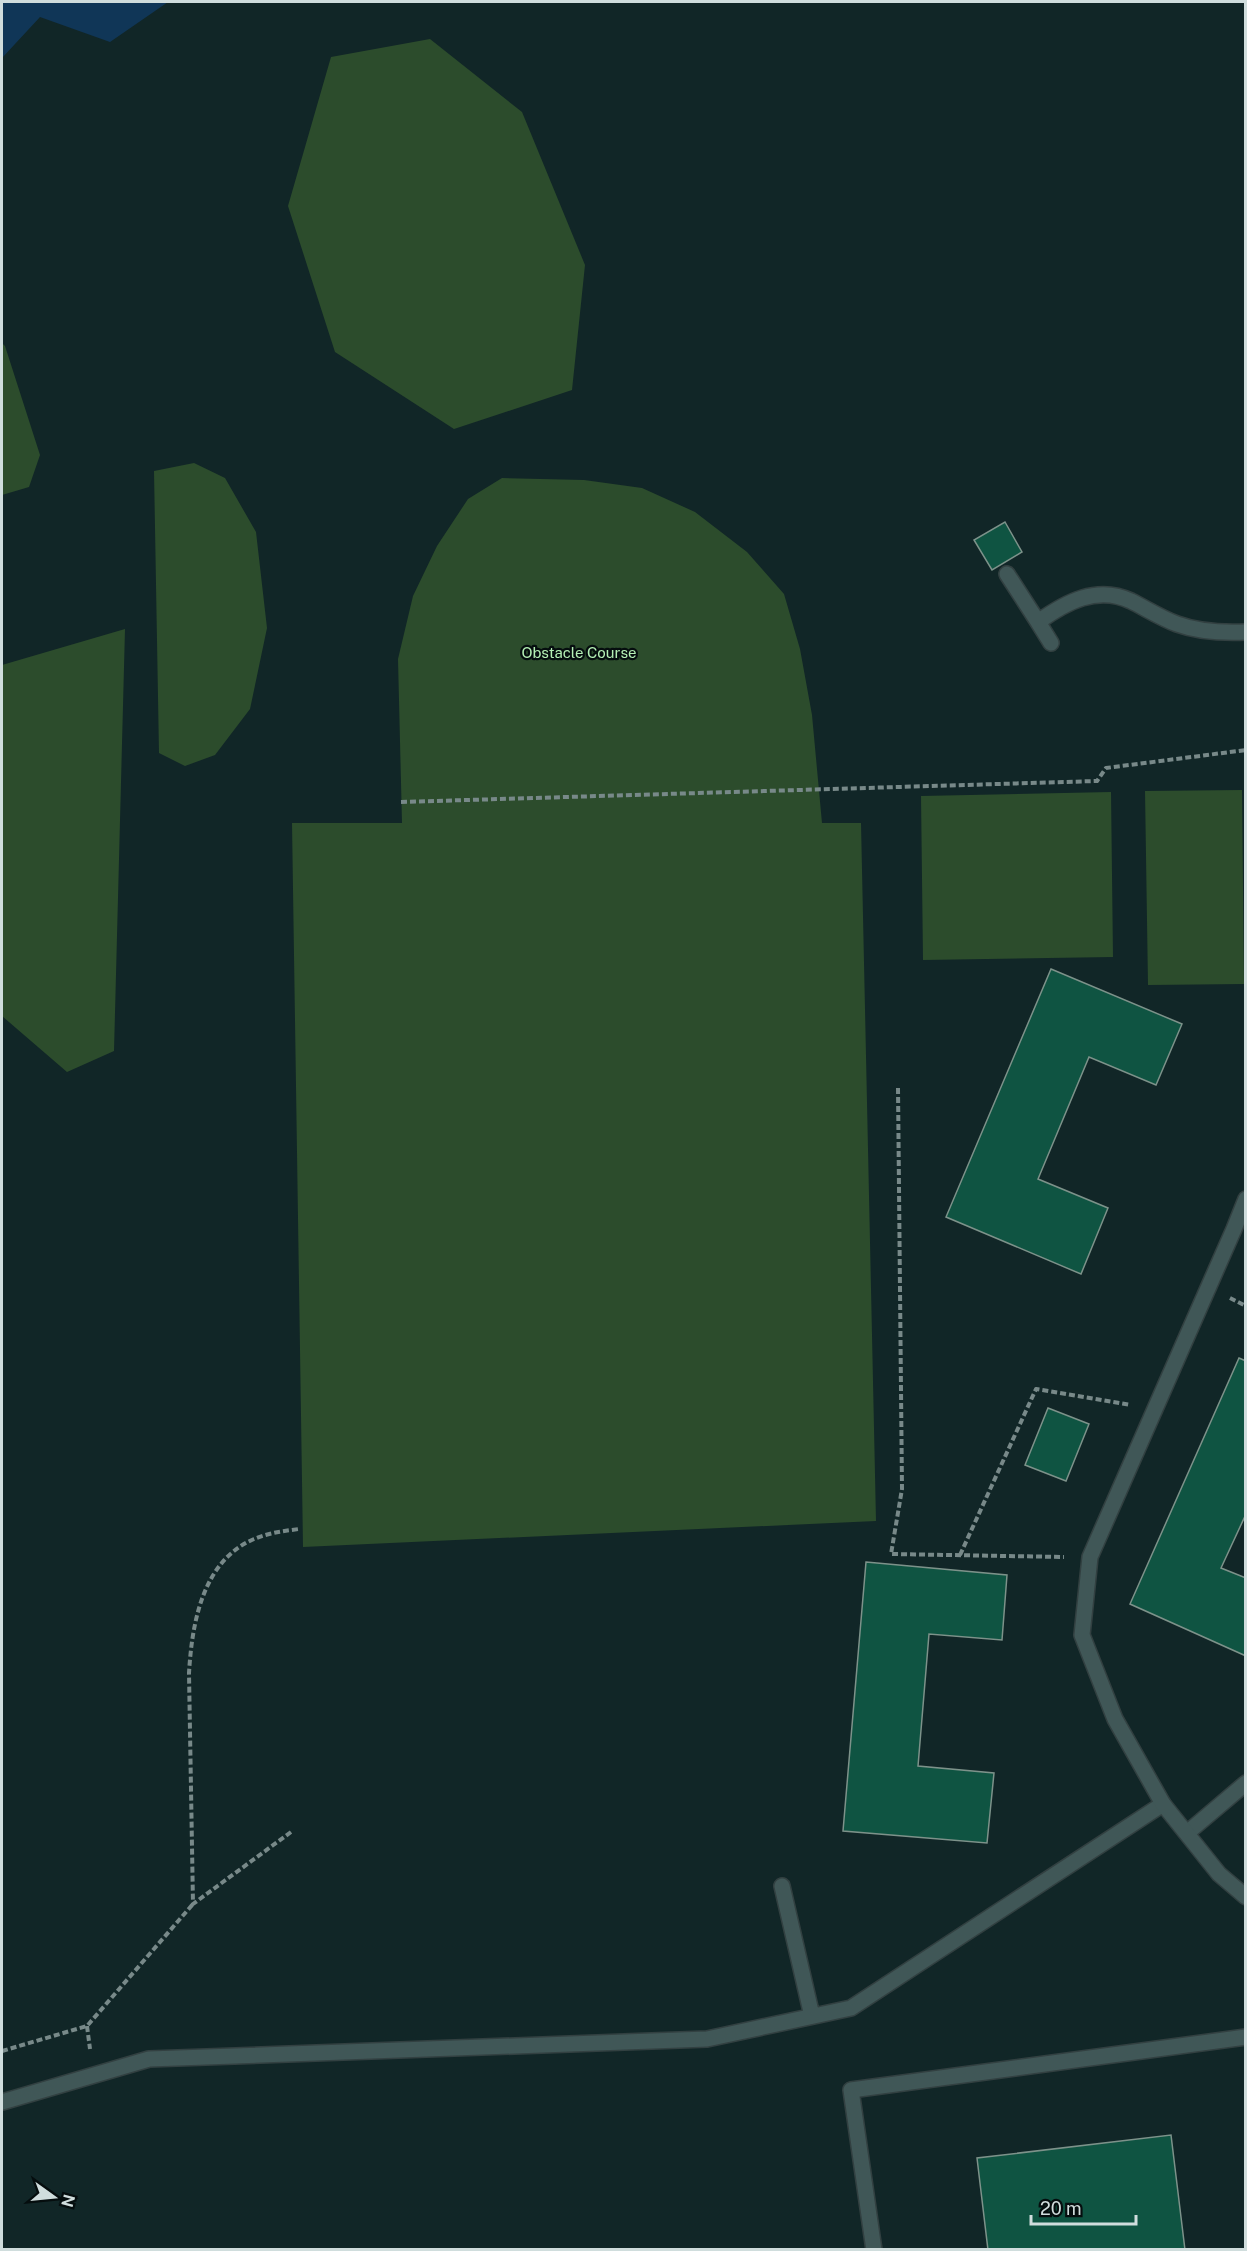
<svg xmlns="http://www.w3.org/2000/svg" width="1247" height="2251" font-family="'Public Sans',sans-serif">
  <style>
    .green { fill: #2c4c2c }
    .water { fill: #103657 }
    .building { fill: #0f5442; stroke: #7d928a; stroke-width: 1.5 }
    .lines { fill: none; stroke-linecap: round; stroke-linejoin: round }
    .lane-casing { stroke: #324041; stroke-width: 18 }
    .street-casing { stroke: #324041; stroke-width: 18 }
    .path { stroke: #788989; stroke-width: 4; stroke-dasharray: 6 3; stroke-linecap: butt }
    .lane { stroke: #405757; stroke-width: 15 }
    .street { stroke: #405757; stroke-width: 15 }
    .labels { text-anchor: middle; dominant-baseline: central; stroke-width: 4.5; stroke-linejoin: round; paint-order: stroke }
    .park-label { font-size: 15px; fill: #b5f1b5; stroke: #050d0e }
  </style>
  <rect width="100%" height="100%" fill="#112627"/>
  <path class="green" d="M430,39L522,112L585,265L572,390L454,429L335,352L288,206L331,57Z
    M2,343L5,346L40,455L29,487L2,495Z
    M194,463L225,478L256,532L267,628L250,709L215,755L185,766L159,753L154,471Z
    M502,478L584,480L642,488L695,512L747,552L784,594L800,649L812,715L822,823H861L876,1521L303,1547L292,823H402L398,659L413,596L437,546L468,499Z
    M125,629L114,1051L67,1072L2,1016V665Z
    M1242,790L1244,984L1148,985L1145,791Z
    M1111,792L1113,957L923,960L921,796Z"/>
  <path class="water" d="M2,2H168L110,42L40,17L2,58Z"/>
  <path class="building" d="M1005,522L1022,552L992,570L974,540Z
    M1051,969L1182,1024L1156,1085L1089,1057L1038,1179L1108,1208L1081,1274L946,1217Z
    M1239,1358L1246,1361V1514L1221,1568L1246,1578V1656L1130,1604Z
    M1048,1408L1089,1424L1066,1481L1025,1465Z
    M866,1562L1007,1575L1002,1640L929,1634L918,1766L994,1773L987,1843L843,1831Z
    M1171,2135L1185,2250H988L977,2158Z"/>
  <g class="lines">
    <defs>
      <path id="lane" d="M1007,574L1038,622C1066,602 1097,585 1131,601C1147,609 1161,618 1177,624C1199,632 1223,633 1246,632
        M1038,622L1051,643
        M1187,1833L1246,1783
        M782,1886L812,2016
        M2,2102L149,2059L707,2039L851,2008L1163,1804
        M874,2250L851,2090L1246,2037"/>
      <path id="street" d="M1246,1199L1234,1229L1090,1557L1082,1635L1115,1719L1163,1804L1219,1874L1246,1897"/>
    </defs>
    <use href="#lane" class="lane-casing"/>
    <use href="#street" class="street-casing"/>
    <path class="path" d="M401,802L1097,781L1106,768L1246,750
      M898,1088L902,1489L891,1554L1064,1557
      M1230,1298L1246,1306
      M960,1555L1036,1389L1131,1405
      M291,1832L193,1904L189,1673C192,1624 202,1561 254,1539C268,1533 283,1531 299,1529
      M87,2026L90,2049
      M2,2051L87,2026L193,1904"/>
    <use href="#lane" class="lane"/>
    <use href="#street" class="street"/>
  </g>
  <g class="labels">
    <g class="park-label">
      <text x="579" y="652">Obstacle Course</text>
    </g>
  </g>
  <rect width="1247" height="2251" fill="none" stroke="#d0dddd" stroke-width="6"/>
  <g transform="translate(54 2197) rotate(105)" stroke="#050d0e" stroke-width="4.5" paint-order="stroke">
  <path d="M0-4.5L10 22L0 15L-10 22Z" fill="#d0dddd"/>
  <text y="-9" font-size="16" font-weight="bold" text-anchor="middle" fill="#d0dddd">N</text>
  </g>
  <path d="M1031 2215v9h105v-9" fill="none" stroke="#d0dddd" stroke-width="3"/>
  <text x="1040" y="2215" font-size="18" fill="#d0dddd" stroke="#050d0e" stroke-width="4.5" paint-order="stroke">20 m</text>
</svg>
